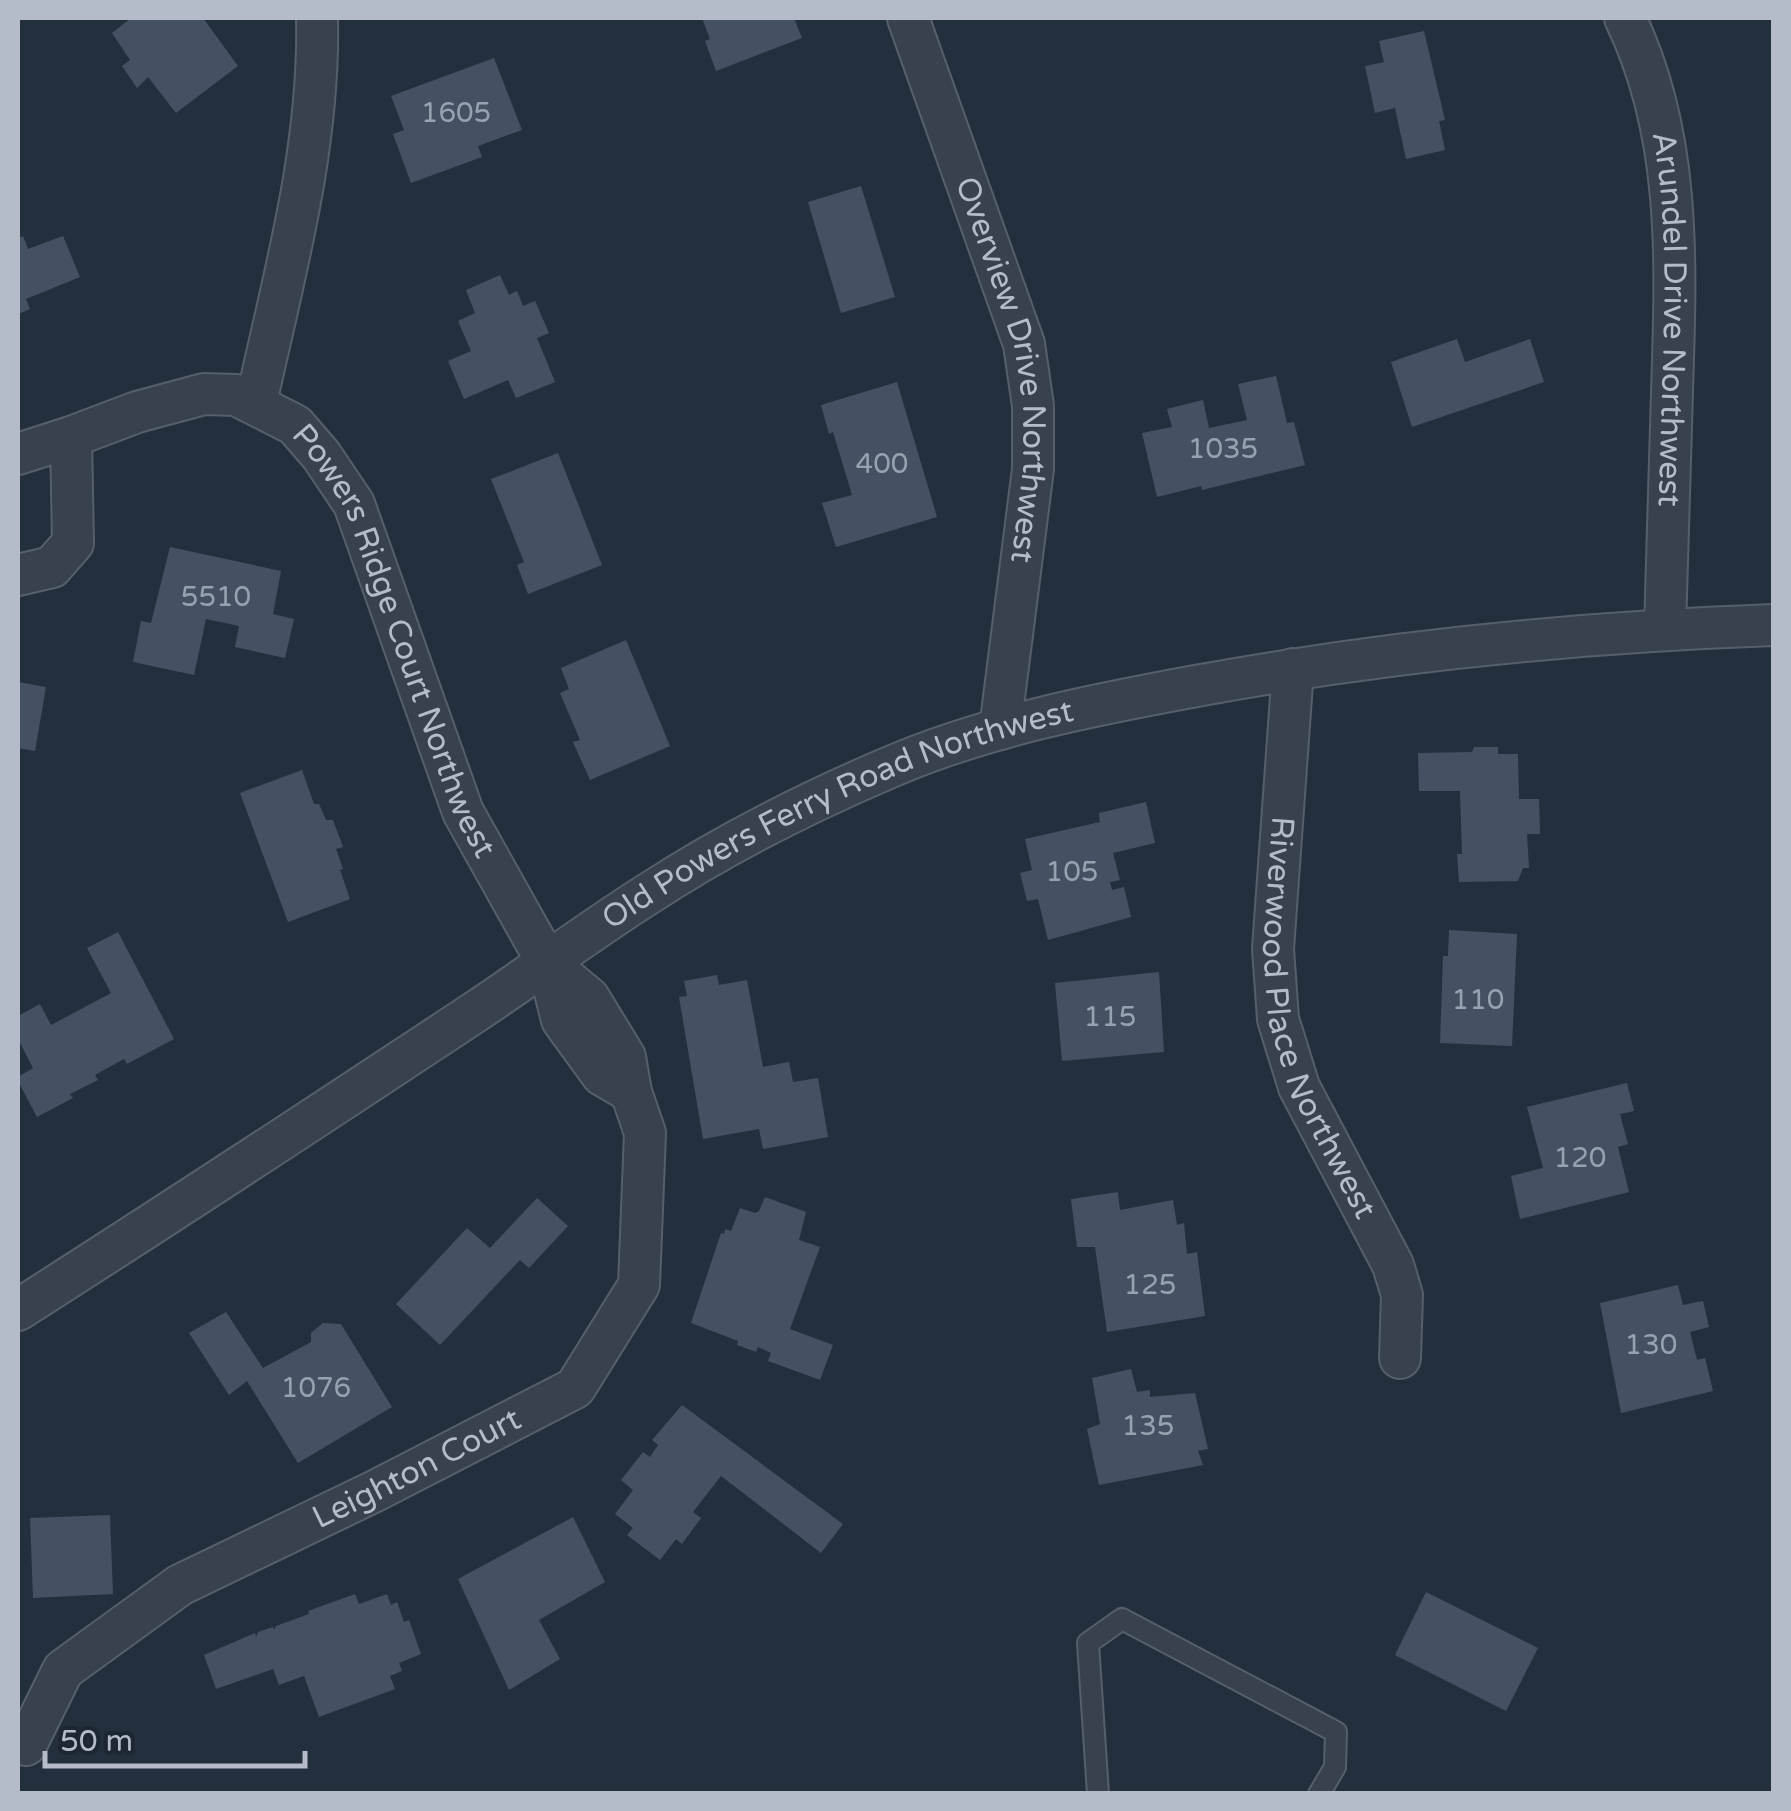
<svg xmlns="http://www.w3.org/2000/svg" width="1791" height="1811" font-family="'Varela Round',sans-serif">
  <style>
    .building { fill: #455162 }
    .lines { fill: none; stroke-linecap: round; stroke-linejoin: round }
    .service-casing { stroke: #565f6c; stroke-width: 24 }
    .minor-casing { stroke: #565f6c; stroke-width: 44 }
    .service { stroke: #38414e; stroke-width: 20 }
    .minor { stroke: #38414e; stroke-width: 40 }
    .labels { text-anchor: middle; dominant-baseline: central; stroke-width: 10; stroke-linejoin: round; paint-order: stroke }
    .number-label { font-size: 28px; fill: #98a1af }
    .street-label { font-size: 32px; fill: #b4bcc9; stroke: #1d2633 }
  </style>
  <rect width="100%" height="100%" fill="#242f3e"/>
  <path class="building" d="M131,18H203L238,66L176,113L148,77L137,88L122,66L130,60L112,33Z
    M702,18H794L802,38L716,71L705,41L710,39Z
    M1424,31L1445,120L1439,121L1445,150L1406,159L1395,108L1375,113L1365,66L1384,62L1379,41Z
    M494,58L522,130L478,146L482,157L411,183L393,134L404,130L391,96Z
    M861,186L895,297L841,313L808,202Z
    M23,236L28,249L63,236L80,277L26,299L30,309L18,314V238Z
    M500,275L509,295L517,291L523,306L535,301L549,333L537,338L555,382L516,398L508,380L464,399L448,361L471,351L458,321L475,313L466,290Z
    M1457,339L1465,362L1530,339L1544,382L1412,427L1391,362Z
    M1276,376L1287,423L1294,422L1305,465L1202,490L1201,486L1157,497L1142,433L1172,427L1167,409L1203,400L1209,428L1247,420L1238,384Z
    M897,382L937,517L836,547L822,503L852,495L833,432L829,434L821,405Z
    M558,453L602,565L528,594L517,565L524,562L491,479Z
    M170,547L281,571L273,614L294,619L285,658L235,647L239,626L206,619L194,675L133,662L141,621L151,623Z
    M626,640L670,746L590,780L573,742L580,740L560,693L569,689L561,668Z
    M18,682L46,687L35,751L18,748Z
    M1474,747H1498V754H1518L1519,799H1539L1540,834H1527L1529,868H1523L1518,881L1459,882L1457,854H1462L1460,791H1419L1418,753L1472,752Z
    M302,770L314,804H319L326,820H333L343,847L336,849L343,869L340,870L350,899L288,922L240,793Z
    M1146,802L1155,843L1113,853L1120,880L1110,882L1112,890L1124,887L1131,917L1048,940L1038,899L1027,901L1020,873L1032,870L1025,839L1100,822L1099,813Z
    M1449,930L1517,934L1512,1046L1440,1043L1443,956H1448Z
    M118,932L174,1039L127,1064L124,1059L95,1075L98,1080L70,1094L73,1098L37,1117L18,1081V1077L33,1068L18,1039V1016L40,1004L51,1025L111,993L87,948Z
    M1159,972L1164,1052L1062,1061L1055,983Z
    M717,975L719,985L747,980L763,1067L789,1062L793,1082L818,1078L828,1137L763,1149L759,1129L703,1139L679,997L687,996L684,981Z
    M1627,1083L1634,1111L1620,1114L1628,1144L1618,1147L1629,1192L1520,1219L1511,1176L1543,1168L1527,1107Z
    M1118,1192L1120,1210L1173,1200L1177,1225L1184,1223L1187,1254L1197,1252L1205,1316L1107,1332L1095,1247H1077L1071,1199Z
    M765,1197L806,1212L799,1240L820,1247L790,1329L833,1345L820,1380L768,1361L771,1353L758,1347L756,1352L737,1345L738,1341L691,1323L721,1233L724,1234L725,1229L731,1231L740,1208L755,1213L759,1211Z
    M537,1198L568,1226L529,1268L520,1260L440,1345L396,1304L467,1228L490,1248Z
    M1678,1285L1683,1305L1703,1301L1709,1327L1690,1332L1697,1360L1705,1358L1713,1391L1621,1413L1600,1303Z
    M226,1312L263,1368L311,1342V1333L323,1323L341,1324L392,1407L298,1463L247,1381L229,1395L189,1333Z
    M1131,1369L1137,1392L1150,1390V1397L1195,1393L1208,1449L1198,1451L1203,1465L1099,1485L1087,1429L1100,1424L1092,1378Z
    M682,1405L843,1524L821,1553L721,1476L693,1512L701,1518L682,1544L676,1539L660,1560L627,1535L633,1528L615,1514L633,1490L621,1480L643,1452L650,1457L658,1445L652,1440Z
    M110,1515L113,1594L33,1598L30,1518Z
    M573,1517L605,1582L539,1620L560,1659L509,1690L458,1579Z
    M1426,1592L1538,1648L1506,1711L1395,1655Z
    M355,1594L359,1604L387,1594L391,1605L397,1602L404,1622L409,1620L421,1654L399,1663L402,1671L390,1676L395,1689L319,1717L304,1676L279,1685L273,1669L216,1689L204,1655L255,1633L256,1637L258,1632L273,1627L274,1630L276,1626L309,1614L308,1611Z"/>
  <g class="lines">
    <defs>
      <path id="service" d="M1098,1794L1088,1643L1122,1619L1336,1732L1335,1767L1319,1794"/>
      <g id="minor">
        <path id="s1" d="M908,18L1024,344L1033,406V469L1000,729"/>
        <path id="s2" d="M1625,18C1682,135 1676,265 1672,392C1670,471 1667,550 1665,629"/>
        <path d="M256,403C284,275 320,149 317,18"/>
        <path id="s3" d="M71,437L137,412L204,394L236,395L295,425L321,455L354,504L463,812L548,964L562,1020L602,1075L631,1092"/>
        <path d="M18,454L71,437L73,543L52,567L18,575"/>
        <path id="s4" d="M1293,669L1273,949L1278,1019L1299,1087L1393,1265L1402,1295L1400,1358"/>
        <path id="s5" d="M18,1310C170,1213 321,1114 472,1014C531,975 588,932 648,894C723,845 806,803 888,768C985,726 1093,705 1196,686C1387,651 1579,632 1774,625"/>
        <path id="s6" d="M26,1745L63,1670L180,1585L375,1491L575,1388L639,1285L645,1133L631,1092L625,1057L589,998L548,964"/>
      </g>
    </defs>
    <use href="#service" class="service-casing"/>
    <use href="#minor" class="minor-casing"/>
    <use href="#service" class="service"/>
    <use href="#minor" class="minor"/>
  </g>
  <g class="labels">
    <g class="number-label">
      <text x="456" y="113">1605</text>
      <text x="1223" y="449">1035</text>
      <text x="882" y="464">400</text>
      <text x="216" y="597">5510</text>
      <text x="1072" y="872">105</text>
      <text x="1478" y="1000">110</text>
      <text x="1110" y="1017">115</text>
      <text x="1580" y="1158">120</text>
      <text x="1150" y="1285">125</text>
      <text x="1651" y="1345">130</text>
      <text x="316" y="1388">1076</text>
      <text x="1148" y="1426">135</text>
    </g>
    <g class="street-label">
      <text stroke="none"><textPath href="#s2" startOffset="308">Arundel Drive Northwest</textPath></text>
      <text stroke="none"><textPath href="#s1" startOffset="368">Overview Drive Northwest</textPath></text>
      <text stroke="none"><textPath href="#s3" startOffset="478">Powers Ridge Court Northwest</textPath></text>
      <text stroke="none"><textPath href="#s5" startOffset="962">Old Powers Ferry Road Northwest</textPath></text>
      <text stroke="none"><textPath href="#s4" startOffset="358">Riverwood Place Northwest</textPath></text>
      <text stroke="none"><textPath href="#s6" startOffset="492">Leighton Court</textPath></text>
    </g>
  </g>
  <rect width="1791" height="1811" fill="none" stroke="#b4bcc9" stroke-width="40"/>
  <path d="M45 1751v15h260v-15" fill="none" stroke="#b4bcc9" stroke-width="5"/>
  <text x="60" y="1751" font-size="30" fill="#b4bcc9" stroke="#1d2633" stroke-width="8" paint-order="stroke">50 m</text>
</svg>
